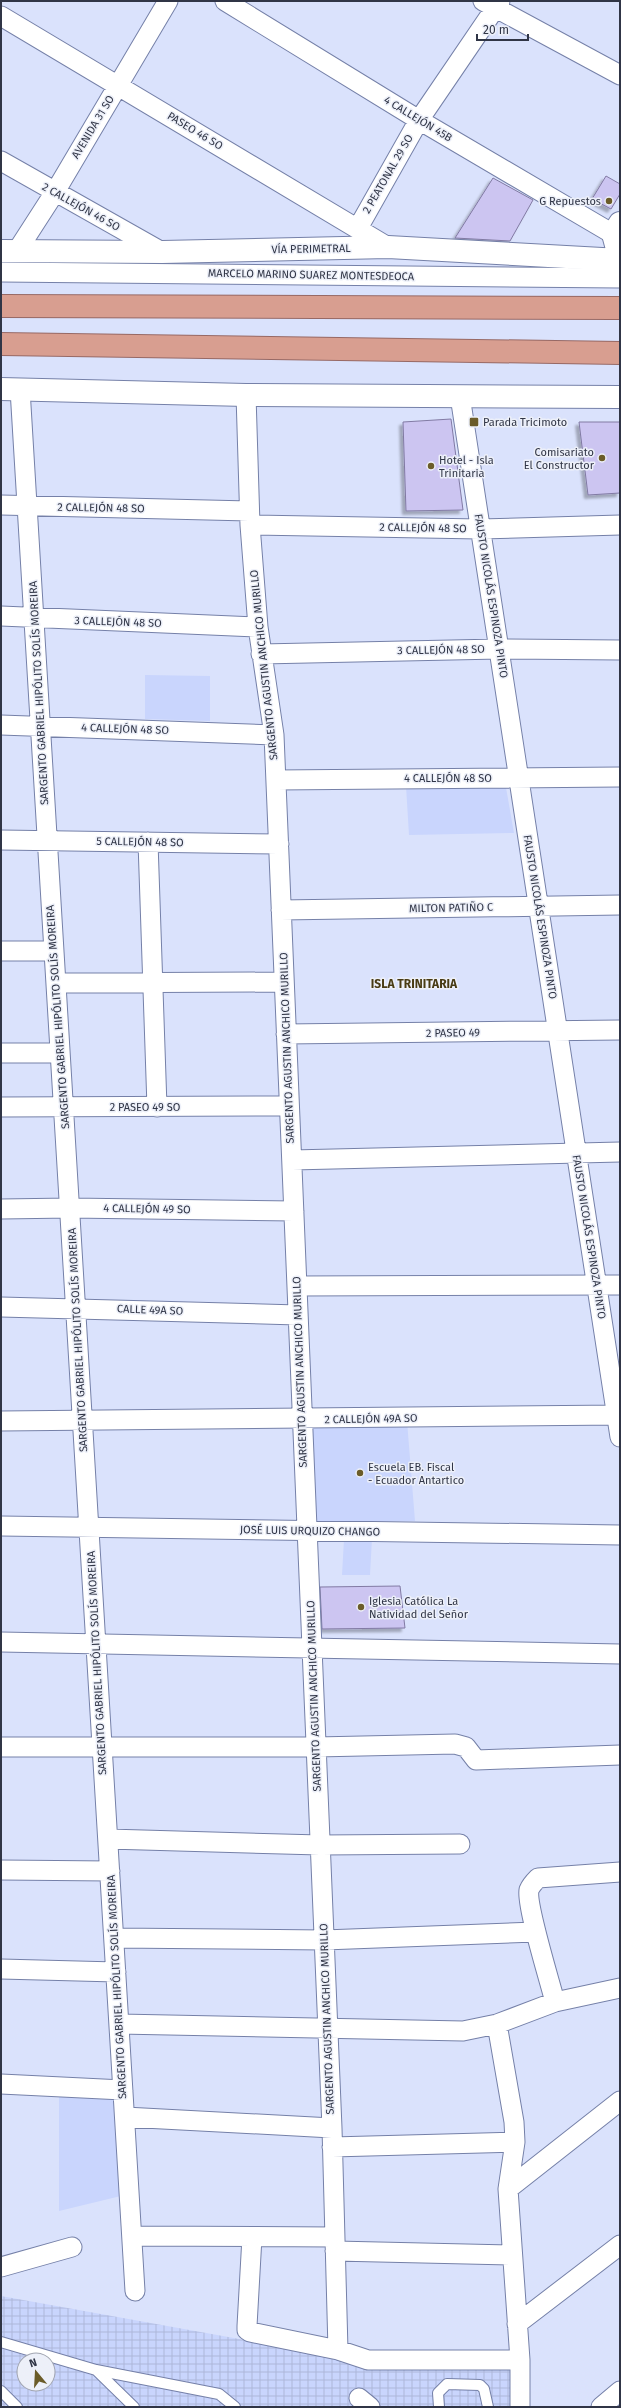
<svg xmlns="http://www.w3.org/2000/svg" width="621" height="2408" font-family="'Fira Sans',sans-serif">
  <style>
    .built { fill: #c9d5fd }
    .industrial { fill: url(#industrial-grid); fill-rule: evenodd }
    .building { fill: #ccc5f1; stroke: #817aa3; filter: url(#shadow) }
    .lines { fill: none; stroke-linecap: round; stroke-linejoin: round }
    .service-casing { stroke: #7580a8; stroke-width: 12 }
    .minor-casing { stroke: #7580a8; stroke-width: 21 }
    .tertiary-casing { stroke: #7580a8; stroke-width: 24 }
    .trunk-casing { stroke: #976965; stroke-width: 24 }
    .service { stroke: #fff; stroke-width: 10 }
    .minor { stroke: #fff; stroke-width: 19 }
    .tertiary { stroke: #fff; stroke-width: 22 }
    .trunk { stroke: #d89e90; stroke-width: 22 }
    .poi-dot { fill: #6b5c29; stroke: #edf0f9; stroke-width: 1.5 }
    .labels { text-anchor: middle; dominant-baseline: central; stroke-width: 3; stroke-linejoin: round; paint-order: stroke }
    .street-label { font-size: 11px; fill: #303546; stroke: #edf0f9 }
    .poi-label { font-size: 11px; fill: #303546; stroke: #edf0f9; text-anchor: start }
    .neighbourhood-label { font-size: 12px; font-weight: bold; fill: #493c14; stroke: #edf0f9 }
  </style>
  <defs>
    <pattern id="industrial-grid" width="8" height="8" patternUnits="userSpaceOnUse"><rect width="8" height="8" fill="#c9d5fd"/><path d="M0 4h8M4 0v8" fill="none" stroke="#adb7da"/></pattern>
    <filter id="shadow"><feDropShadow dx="-3.5" dy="3.5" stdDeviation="1" flood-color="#0004"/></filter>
  </defs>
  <rect width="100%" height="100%" fill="#dae2fc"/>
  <path class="built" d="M145,675L210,676V721L145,719Z
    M505,782L514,833L409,835L406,786Z
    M407,1421L415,1521H313L307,1424Z
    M372,1538L370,1575H342L344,1539Z
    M59,2091L117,2092L125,2195L59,2211Z"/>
  <path class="industrial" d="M1,2296L372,2363L510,2364L511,2407H1ZM24,2360H48V2384H24Z"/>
  <path class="building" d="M606,176L620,184V194L611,209L592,199Z
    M493,178L533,200L510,241L455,238Z
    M451,419L463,510L406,511L403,422Z
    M579,422H620V493L588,495Z
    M400,1586L405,1628L322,1629L320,1587Z"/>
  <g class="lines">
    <defs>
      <path id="service" d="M1,2342L96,2370L219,2394L235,2407
        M96,2370L134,2407
        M1,2391L17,2407
        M439,2407L438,2393L447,2384L480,2385L484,2389L488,2407"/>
      <path id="minor" d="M225,1L419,120L613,234
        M483,1L620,75
        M1,16L388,247
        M1,161L162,252
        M358,228L419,120L500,1
        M17,251L55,192L168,1
        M1,272L620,278
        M20,389L135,2291
        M246,395L250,525L258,627L274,735L332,2128L338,2350
        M460,396L620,1437
        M1,505L249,511
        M250,525L480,529L620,525
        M1,616L258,627
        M261,654L499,649L620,650
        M1,725L274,735
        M276,780L620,777
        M1,840L279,844
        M148,842L157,1107
        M281,910L620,905
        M1,951H54
        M56,983L284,982
        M286,1034L620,1030
        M1,1053H60
        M1,1107L289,1106
        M292,1160L620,1152
        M1,1209L70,1208L294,1211
        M297,1286L620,1285
        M1,1307L298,1315
        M1,1421L620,1415
        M1,1526L620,1535
        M1,1642L620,1654
        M1,1747H316L455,1744L466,1747L476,1760L620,1755
        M108,1839L320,1845L460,1844
        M1,1870L110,1871
        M114,1938L324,1940L536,1932
        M1,1969L116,1972
        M555,2002C550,1982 526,1905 529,1890C531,1885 534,1882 538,1878L620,1872
        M119,2024L463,2031L497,2024L555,2002L620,1988
        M497,2024L514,2122L515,2142L508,2189L520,2360V2407
        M1,2084L123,2090
        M125,2117L332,2128
        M332,2147L515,2142
        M508,2189L620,2101
        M132,2236L334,2237
        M252,2237L247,2326V2330L250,2332L338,2350L368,2360H520
        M335,2251L511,2255
        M1,2267L72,2247
        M517,2324L620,2245
        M359,2398L370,2407
        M601,2407L620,2391"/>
      <path id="tertiary" d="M620,223L613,234L620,260
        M1,251L162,252L388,247L620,260
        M1,389L246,395L620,397"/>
      <path id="trunk" d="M1,306L620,308
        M1,344L620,353"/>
    </defs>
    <use href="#service" class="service-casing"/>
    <use href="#minor" class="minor-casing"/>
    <use href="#tertiary" class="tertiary-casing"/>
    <use href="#trunk" class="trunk-casing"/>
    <use href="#service" class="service"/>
    <use href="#minor" class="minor"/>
    <use href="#tertiary" class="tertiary"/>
    <use href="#trunk" class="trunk"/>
  </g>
  <g class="poi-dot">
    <circle cx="609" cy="201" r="4"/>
    <rect x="469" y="417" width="10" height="10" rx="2"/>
    <circle cx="602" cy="458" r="4"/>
    <circle cx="431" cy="466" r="4"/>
    <circle cx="360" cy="1473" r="4"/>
    <circle cx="361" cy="1607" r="4"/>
  </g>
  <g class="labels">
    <g class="street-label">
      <text transform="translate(418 119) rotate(31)">4 CALLEJÓN 45B</text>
      <text transform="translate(93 127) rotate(-59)">AVENIDA 31 SO</text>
      <text transform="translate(195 131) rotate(31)">PASEO 46 SO</text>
      <text transform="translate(388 174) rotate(-60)">2 PEATONAL 29 SO</text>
      <text transform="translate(81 207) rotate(29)">2 CALLEJÓN 46 SO</text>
      <text transform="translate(311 249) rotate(-1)">VÍA PERIMETRAL</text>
      <text transform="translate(311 275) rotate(1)">MARCELO MARINO SUAREZ MONTESDEOCA</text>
      <text transform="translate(101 508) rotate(1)">2 CALLEJÓN 48 SO</text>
      <text transform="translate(423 528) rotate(1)">2 CALLEJÓN 48 SO</text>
      <text transform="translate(491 596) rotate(81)">FAUSTO NICOLÁS ESPINOZA PINTO</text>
      <text transform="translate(118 622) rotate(2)">3 CALLEJÓN 48 SO</text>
      <text transform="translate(441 650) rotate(-1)">3 CALLEJÓN 48 SO</text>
      <text transform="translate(264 665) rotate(-96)">SARGENTO AGUSTIN ANCHICO MURILLO</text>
      <text transform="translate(39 693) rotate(-93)">SARGENTO GABRIEL HIPÓLITO SOLÍS MOREIRA</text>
      <text transform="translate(125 729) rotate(2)">4 CALLEJÓN 48 SO</text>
      <text x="448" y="778">4 CALLEJÓN 48 SO</text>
      <text transform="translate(140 842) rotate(1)">5 CALLEJÓN 48 SO</text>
      <text transform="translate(451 908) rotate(-1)">MILTON PATIÑO C</text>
      <text transform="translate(540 917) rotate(81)">FAUSTO NICOLÁS ESPINOZA PINTO</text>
      <text transform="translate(58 1017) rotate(-94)">SARGENTO GABRIEL HIPÓLITO SOLÍS MOREIRA</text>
      <text transform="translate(453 1033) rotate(-1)">2 PASEO 49</text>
      <text transform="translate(287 1048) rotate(-92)">SARGENTO AGUSTIN ANCHICO MURILLO</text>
      <text x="145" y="1107">2 PASEO 49 SO</text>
      <text transform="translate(147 1209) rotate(1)">4 CALLEJÓN 49 SO</text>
      <text transform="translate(589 1237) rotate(81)">FAUSTO NICOLÁS ESPINOZA PINTO</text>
      <text transform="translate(150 1310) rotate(2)">CALLE 49A SO</text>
      <text transform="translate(78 1340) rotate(-93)">SARGENTO GABRIEL HIPÓLITO SOLÍS MOREIRA</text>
      <text transform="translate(300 1372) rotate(-92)">SARGENTO AGUSTIN ANCHICO MURILLO</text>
      <text transform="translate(371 1419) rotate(-1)">2 CALLEJÓN 49A SO</text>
      <text transform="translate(310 1531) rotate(1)">JOSÉ LUIS URQUIZO CHANGO</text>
      <text transform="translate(97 1663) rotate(-93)">SARGENTO GABRIEL HIPÓLITO SOLÍS MOREIRA</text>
      <text transform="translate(314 1696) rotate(-92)">SARGENTO AGUSTIN ANCHICO MURILLO</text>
      <text transform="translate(117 1987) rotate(-93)">SARGENTO GABRIEL HIPÓLITO SOLÍS MOREIRA</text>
      <text transform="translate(327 2019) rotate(-92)">SARGENTO AGUSTIN ANCHICO MURILLO</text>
    </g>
    <g class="poi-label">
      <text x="601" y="201" text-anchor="end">G Repuestos</text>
      <text x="483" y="422">Parada Tricimoto</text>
      <text x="594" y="452" text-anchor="end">Comisariato<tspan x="594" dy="13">El Constructor</tspan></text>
      <text x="439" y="460">Hotel - Isla<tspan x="439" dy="13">Trinitaria</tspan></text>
      <text x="368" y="1467">Escuela EB. Fiscal<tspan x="368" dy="13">- Ecuador Antartico</tspan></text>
      <text x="369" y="1601">Iglesia Católica La<tspan x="369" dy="13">Natividad del Señor</tspan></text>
    </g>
    <g class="neighbourhood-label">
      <text x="414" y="984">ISLA TRINITARIA</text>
    </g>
  </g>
  <rect width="621" height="2408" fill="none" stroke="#303546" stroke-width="4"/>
  <g transform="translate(36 2372) rotate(342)"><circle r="19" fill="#edf0f9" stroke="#a1a5b1"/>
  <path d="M0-3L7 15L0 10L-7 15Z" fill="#6b5c29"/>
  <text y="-6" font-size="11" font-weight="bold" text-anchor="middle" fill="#303546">N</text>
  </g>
  <path d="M477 34v6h51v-6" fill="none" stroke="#303546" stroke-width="2"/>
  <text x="483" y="34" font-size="12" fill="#303546" stroke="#edf0f9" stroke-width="3" paint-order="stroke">20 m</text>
</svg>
